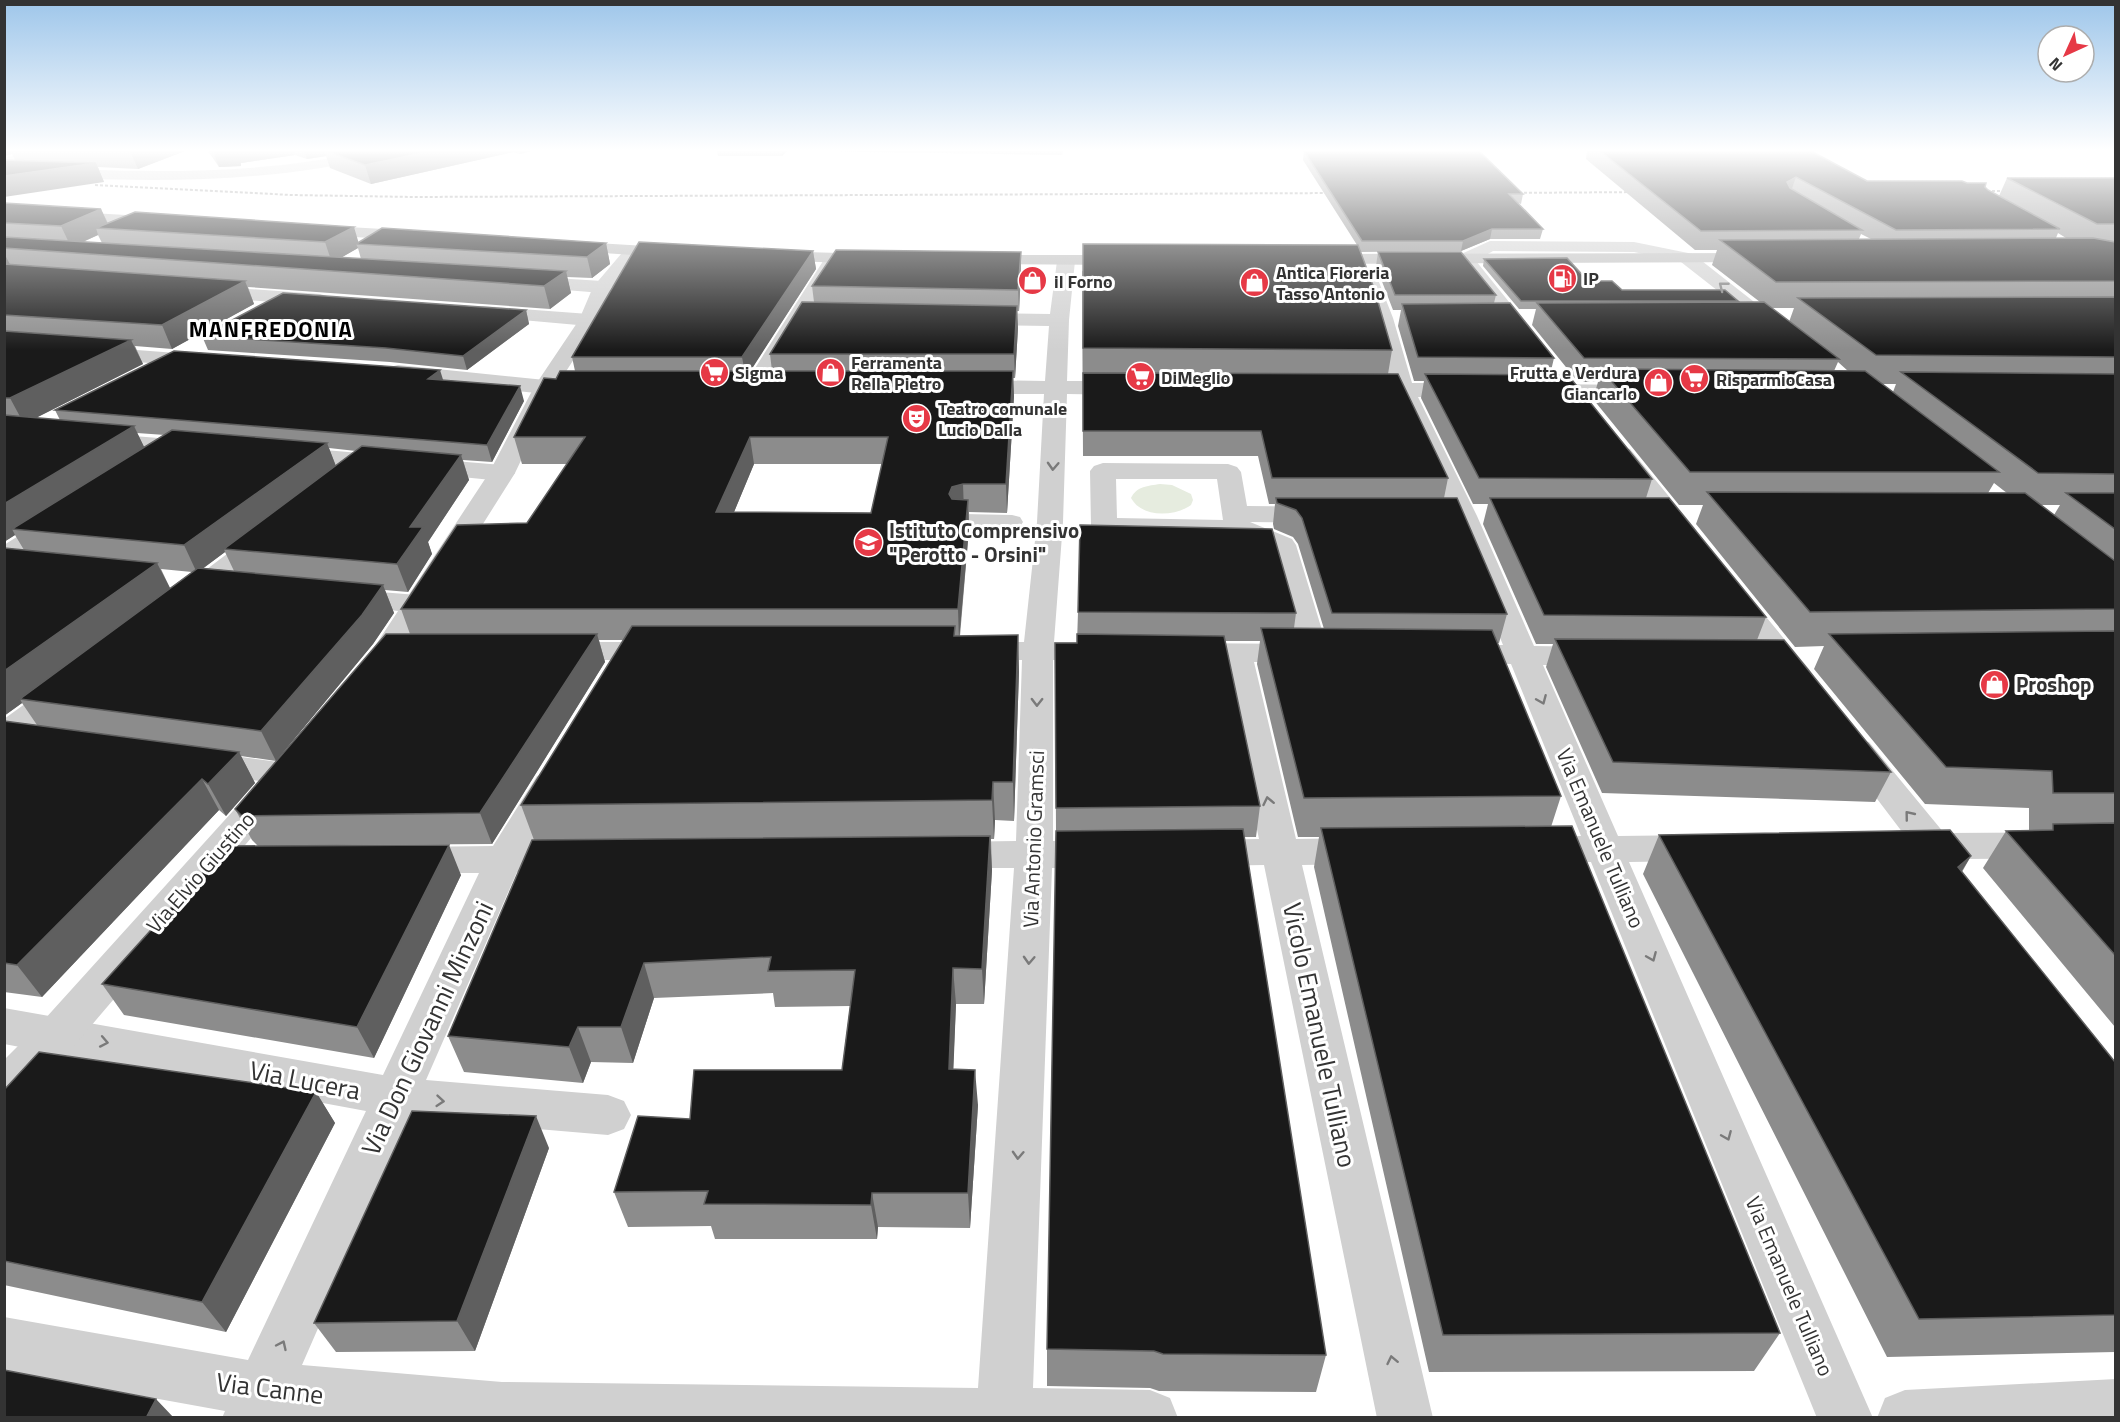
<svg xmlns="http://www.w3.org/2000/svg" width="2120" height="1422" font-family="'Titillium Web',sans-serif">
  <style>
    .green { fill: #e6ecdf }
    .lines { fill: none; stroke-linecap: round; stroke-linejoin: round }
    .service { fill: #d0d0d0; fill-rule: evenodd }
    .minor { fill: #d0d0d0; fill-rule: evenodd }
    .tertiary { fill: #d0d0d0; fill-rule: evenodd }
    .secondary { fill: #bdbdbd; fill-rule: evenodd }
    .rail { stroke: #888; stroke-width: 2; stroke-dasharray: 3 2; stroke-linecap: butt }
    .wall { fill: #8c8c8c; fill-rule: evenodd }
    .shaded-wall { fill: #5f5f5f }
    .building { fill: #1a1a1a; stroke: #5f5f5f; stroke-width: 1.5; fill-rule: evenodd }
    .oneway { stroke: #7a7a7a }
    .labels { text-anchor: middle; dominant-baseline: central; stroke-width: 6; stroke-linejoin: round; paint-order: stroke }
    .far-poi-label { font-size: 18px; font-weight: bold; fill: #333; stroke: #fff; text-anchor: start }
    .poi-label { font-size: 21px; font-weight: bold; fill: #333; stroke: #fff; text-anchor: start }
    .street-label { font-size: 21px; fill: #333; stroke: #fff }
    .far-district-label { font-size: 22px; font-weight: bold; letter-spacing: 1.5px; fill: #000; stroke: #fff }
    .near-street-label { font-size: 26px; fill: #333; stroke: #fff }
  </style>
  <rect width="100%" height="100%" fill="#fff"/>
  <path class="green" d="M1160,484L1172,485L1191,494L1193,500L1191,505C1174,517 1142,518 1131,498C1137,486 1148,486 1160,484Z"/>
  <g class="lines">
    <path class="service" d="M29,151H47L45,154L4,166V158Z
      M964,514L1012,515L1020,517L1023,522L1020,527L1012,529L956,526L953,521L956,516Z"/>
    <path class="minor" d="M1490,241L1634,242L1693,254L1790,330L1787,334H1773L1681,262L1634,252L1493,251L1476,261L1539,339L1536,343L1529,345L1522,343L1456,259L1459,255Z
      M834,253L840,254L843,258L765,387L762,392L754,394L746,392L743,387L825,258L828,254Z
      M1066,256L1072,257L1075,261L1069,320L1067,381H1129L1137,383L1140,388L1137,393L1129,395L1067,394L1063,522L1054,642H1100L1111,644L1116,651L1111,658L1100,660H1053V841H1101L1114,845L1120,854L1114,863L1101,867L1052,868L1033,1388L1150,1390L1170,1398L1178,1418H222L225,1411L4,1371V1317L248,1360L366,1111L4,1044V1008L383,1075L479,873H411L398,869L392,860L398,851L411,847L493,846L537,776L550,772L563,776L568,784L531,845H570L583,849L589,858L583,867L570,871L517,872L426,1080L608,1095L624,1101L631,1115L624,1129L608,1135L410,1118L302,1365L502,1382L978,1388L1014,868H945L932,864L926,855L932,846L945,842L1016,841L1022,660H974L963,658L958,651L963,644L974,642H1024L1037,522L1044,394H968L960,392L957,387L960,382L968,380L1045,381L1049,326L974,325L967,323L964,319L967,315L974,313L1050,314L1057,261L1060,257Z
      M1368,271L1375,273L1377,277L1393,318L1412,383H1468L1476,385L1479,390L1476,395L1468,397H1418L1477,516L1534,646L1595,647L1606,649L1611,656L1606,663L1595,665H1543L1618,836L1698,835L1711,839L1717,848L1711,857L1698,861L1629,862L1873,1418H1817L1591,862L1536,863L1523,859L1517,850L1523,841L1536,837L1581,836L1511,664L1457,663L1446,661L1441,654L1446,647L1457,645H1503L1451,516L1395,397L1353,395L1350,390L1353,385L1390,383L1373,318L1359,277L1361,273Z
      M524,276L602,281L609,283L611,287L609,291L602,293L517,286L515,282L517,278Z
      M207,286L320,294L327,296L330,300L327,304L320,306L200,296L197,292L200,288Z
      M483,306L589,314L596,316L599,320L596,324L589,326L476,316L473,312L476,308Z
      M4,340L203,355L211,356L214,361L211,366L203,367L4,352Z
      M398,365L545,380L588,382L591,387L588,392L545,394L390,377L387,372L390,367Z
      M1538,384L1639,385L1647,387L1650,392L1647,397L1639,399L1530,396L1527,391L1530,386Z
      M97,433L195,441L204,443L207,448L204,453L195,455L89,445L85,440L89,435Z
      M289,447L502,465L511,468L515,473L511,478L502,481L280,459L277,454L280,449Z
      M1621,447L1630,449L1694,527L1698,533L1694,539L1684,541L1674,539L1609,454L1612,449Z
      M1103,463L1228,464L1237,467L1241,472L1247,506L1319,507L1328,509L1332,515L1328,521L1319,523L1250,522L1292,539L1296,545L1329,653L1324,660L1313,662H1254L1296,839L1362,838L1375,842L1381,851L1375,860L1362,864L1302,865L1433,1418H1377L1264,865L1203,866L1190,862L1184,853L1190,844L1203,840L1259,839L1222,662L1181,661L1170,659L1165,652L1170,645L1181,643L1295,644L1270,550L1234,536L1104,534L1095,532L1091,526L1090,471L1094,466ZM1116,479H1217L1223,520L1117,518Z
      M59,514L68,516L72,522L68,528L14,563L4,565V545L50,516Z
      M266,530L276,532L280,538L276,544L198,603L188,606L178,603L173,597L178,591L256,532Z
      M1733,586L1743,589L1809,669L1814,676L1809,683L1798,686L1787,683L1718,595L1723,589Z
      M344,589L417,595L427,598L432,604L427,610L417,613L334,604L329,598L334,592Z
      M557,642H662L673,644L678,651L673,658L662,660H557L546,658L541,651L546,644Z
      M65,680L76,683L81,690L76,697L16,744L4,747V719L54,683Z
      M1857,739L1869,742L1944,833L2116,832V858L1963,859L1957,868L1944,872L1931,868L1923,859L1907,855L1901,846L1906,837L1840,750L1845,742Z
      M205,752L286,763L298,766L304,774L298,782L286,785L193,771L188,763L193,755Z
      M2116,1379V1418H1877L1885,1398L1905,1390Z"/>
    <path class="tertiary" d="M366,151H391L389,154C256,187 139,181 4,176V166C126,172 246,178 366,151Z
      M633,246L639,247L642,251L611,288L599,320L556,387L515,473L403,651C390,668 383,683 360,678L355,671L375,646L489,473L534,387L579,320L593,287L627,247Z
      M273,777L286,781L291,789L286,797L73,1047L20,1104L4,1109V1060L43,1021L260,781Z"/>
    <path class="secondary" d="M4,208L161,217L169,222L161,227L4,218Z
      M312,225L419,231L425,232L428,236L425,240L419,241L306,234L303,230L306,226Z
      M563,241L679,248L685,249L688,253L685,257L679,258L557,250L554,246L557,242Z
      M770,251L874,254L880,255L883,259L880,263L874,264L764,260L761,256L764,252Z
      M1759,253L1765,254L1768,258L1765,262L1319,264L1313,263L1310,259L1313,255L1319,254Z
      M977,255H1126L1132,256L1135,260L1132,264L1126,265L971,264L968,260L971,256Z"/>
    <path class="rail" d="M95,185L292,195L413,197L1339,193
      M1972,191H2017
      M1504,193L1642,192"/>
  </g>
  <path class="wall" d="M4,151H185L138,169L98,167L104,182L15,160L12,154Z
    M208,151H532L520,154L513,152L371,184L330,168L326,156L307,159L295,155L241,163V166L219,167Z
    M717,151H787L782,156H718Z
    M799,151H1063L1062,155Z
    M1304,151L1523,194L1521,204L1518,203L1543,229L1540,239H1490L1461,251L1361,252L1392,350L1388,374L1448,478L1444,498L1507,614L1499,643H1497L1561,796L1551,827L1780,1333L1754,1371L1429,1372L1314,867L1319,837H1298L1257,664L1260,641H1225L1260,806L1256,837H1244L1326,1355L1316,1392L1159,1391L1150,1388L1047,1386V1349L1056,831L1055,643H1077L1078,612L1296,613L1294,628L1324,629L1298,544L1293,537L1274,529L1273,524L1275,504H1269L1258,456H1083L1082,271L1357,245L1303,160Z
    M1587,151H1811L1867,181L1967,183L1985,187L1988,190L1999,196L2007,178H2115V1027L1983,868L2006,831L2029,830V808L1925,804L1814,669L1824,646L1795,647L1696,524L1703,505H1679L1593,399L1598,382H1578L1532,325L1536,309H1519L1483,266L1484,259L1588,281L1622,290L1738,301V302H1760L1712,265L1717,250H1695L1586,159ZM2058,233L2066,238H2056ZM1861,234L1871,239H1859ZM1771,308H1794L1789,322ZM1838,362L1848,371H1834ZM1882,384H1896L1893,392ZM1994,483L2003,490L2007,493H1988ZM2041,505H2060L2054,515Z
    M4,203L101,209L108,223L359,242L606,243L610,264L592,278L567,277L571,293L550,309L248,287L254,304L172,349L135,346L143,364L35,418L60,420L55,410L443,380L524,401L492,462L463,460L469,480L428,542L432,554L408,592L385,590L394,613L373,644L276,761L241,756L255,783L226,816L219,810L42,997L4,992V721L37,725L22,703L4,716V548L24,550L15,535L4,542ZM98,235L102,243L83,242ZM358,248L361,259L342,257ZM137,433L165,435L144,447ZM329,448L356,451L336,466ZM225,552L234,571L203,568ZM161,569L192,572L170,588Z
    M813,251L816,269L750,371H772L770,354L814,302L812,286L1021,252V273L1019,311H1017L1018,328L1015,378H1013L1014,396L1007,513L969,512V529L960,636L1018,635L1019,672L1014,821L995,820L994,839H991L992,870L984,1004H956L953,1069L978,1105L970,1228L878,1227L877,1239H715L711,1226L628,1227L614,1192L690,1119L842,1070L850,1006L775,1007L773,993L654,998L633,1063L591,1062L583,1083L464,1072L448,1036L534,840L521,805L624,640H599L605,662L492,844L336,845L461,875L374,1058L124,1015L102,984L258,846L252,840L235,809L410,634L401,609L527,523L567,464H522L514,437L556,379L575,371L572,357ZM754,464H882L871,513L734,512Z
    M1378,252L1496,295L1494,303L1554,358L1550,375L1652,479L1646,498L1766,617L1757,640L1891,772L1875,802L1602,793L1546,667L1553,644H1536L1483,524L1488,504H1473L1421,398L1424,381H1414L1398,326L1401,310H1393L1376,266Z
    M526,310L529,324L467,370L390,362L208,350L202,336Z
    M1659,835L1971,856L1962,872L2115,1062V1352L1887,1357L1643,874Z
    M4,1090L316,1092L335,1123L226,1332L4,1285Z
    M549,1148L475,1351L336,1352L314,1323Z"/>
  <path class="shaded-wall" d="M4,151H11L12,154L4,156Z
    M130,151H185L138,169Z
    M213,151H294L295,155L241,163V166L219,167Z
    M304,151H324L326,156L307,159Z
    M432,151H513V152L371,184L365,165Z
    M519,151H532L520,154Z
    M781,151H787L782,156Z
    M96,163L104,182L4,197V176Z
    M1796,177L1790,194L1787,182Z
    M101,209L110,229L96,228L98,235L71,247L61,226Z
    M354,227L359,244H356L358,248L332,263L325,242Z
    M1492,229L1490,239L1461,251L1463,241Z
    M606,243L610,264L592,278L587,257Z
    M813,251L816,269L746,378L742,357Z
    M1021,252V273L1019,311L1018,290Z
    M4,253L13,270L4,273Z
    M566,271L571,293L550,309L544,286Z
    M245,281L254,304L172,349L162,325Z
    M1017,306L1018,328L1015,378L1014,354Z
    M526,310L529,324L467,370L463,356Z
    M131,340L143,364L24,424L10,398Z
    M440,370L445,386L428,379Z
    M1013,371L1014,396L1007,513L1006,484Z
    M520,386L524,401L492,462L487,445Z
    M134,426L147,453L12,529L15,535L4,542V504Z
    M750,437L754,464L722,541L716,512Z
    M327,443L337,469L224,549L225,552L197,573L184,545Z
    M461,455L469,480L428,542L432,554L408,592L397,564L410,527Z
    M963,484L964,512L954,515L949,494L952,487Z
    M968,500L969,529L959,640L958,609Z
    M157,563L172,592L20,699L22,703L4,716V671Z
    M383,585L394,613L373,644L276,761L261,731Z
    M597,634L605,662L492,844L480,813Z
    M1018,635L1019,672L1014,821L1013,782Z
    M239,752L255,783L226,816L208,784Z
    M202,779L219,810L42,997L17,965Z
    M993,782L995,820L994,839L992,800Z
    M990,836L992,870L984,1004L982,969Z
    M449,845L461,875L374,1058L357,1027Z
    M1971,856L1947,895L1958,867Z
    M644,963L654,998L633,1063L621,1027Z
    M953,968L956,1004L952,1105L949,1069Z
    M578,1027L591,1062L583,1083L569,1047Z
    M975,1070L978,1105L970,1228L968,1193Z
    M316,1092L335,1123L226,1332L202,1302Z
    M536,1116L549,1148L475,1351L457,1321Z
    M872,1193L878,1227L877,1239L871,1205Z
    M156,1399L174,1418H146Z"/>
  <path class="building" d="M326,151H432L365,165Z
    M1304,151H1479L1523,194H1509L1543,229H1492L1463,241H1362Z
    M1600,151H1811L1867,181H1962L1967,183H1986L1985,187L1988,190L2060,229L1896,230L1796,177L1787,182L1790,188L1862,230L1701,231Z
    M4,160L96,163L4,176Z
    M2007,178H2115V224H2097Z
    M4,203L101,209L61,226L4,223Z
    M135,212L354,227L325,242L96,228Z
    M382,228L606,243L587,257L356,244Z
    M4,237L566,271L544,286L4,248Z
    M2093,238L2115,242V281L1776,282L1720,240Z
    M639,242L813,251L742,357H572Z
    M1083,244L1358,245L1375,291L1392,350L1083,348Z
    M836,250L1021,252L1018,290L812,286Z
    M1378,252H1461L1496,295H1395Z
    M1567,258L1588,281H1612L1622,290H1725L1738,301H1521L1484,259Z
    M4,264L245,281L162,325L4,315Z
    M283,293L526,310L463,356L386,348L202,336Z
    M2115,297V357L1876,355L1798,298Z
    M802,302L1017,306L1014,354H770Z
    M1764,302L1839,359L1584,358L1537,303Z
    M1510,303L1554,358L1418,357L1402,304Z
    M4,331L131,340L10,398H4Z
    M174,351L440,370L428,379L520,386L487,445L55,410Z
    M1601,369L1865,371L1999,472H1690Z
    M560,371H1013L1006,484H963L952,487L949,494L952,499L968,500L958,609H401L457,525L527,523L585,437H514L544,378L556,379ZM750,437H888L871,513L716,512Z
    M1901,372L2115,374V474L2038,473Z
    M1083,373L1398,374L1448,478H1272L1261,431H1083Z
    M1425,374L1568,375L1652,479L1479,478Z
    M4,415L134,426L4,504Z
    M172,430L327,443L184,545L12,529Z
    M362,446L461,455L410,527H423L397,564L224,549Z
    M1707,492L2025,493L2115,561V609L1810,612Z
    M2066,493H2115V529Z
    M1276,498H1457L1507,614L1332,613L1302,518L1296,510L1277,503Z
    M1490,498H1669L1766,617L1544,615Z
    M1080,525L1272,529L1296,613L1078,612Z
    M4,548L157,563L4,671Z
    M198,568L383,585L362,615L261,731L20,699Z
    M632,626H955L954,636L1018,635L1013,782H993L992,800L521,805Z
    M1261,628L1492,630L1561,796L1304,798Z
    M2115,631V793H2053L2052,771L1946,767L1829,634Z
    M386,634H597L480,813L242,816L235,809Z
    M1077,634L1224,636L1260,806L1056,808L1055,643H1077Z
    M1555,639L1784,640L1891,772L1613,762Z
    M4,721L239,752L208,784L202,779L17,965L4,963Z
    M2115,823V955L2006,831L2053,830V824Z
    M1572,826L1780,1333L1443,1335L1321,828Z
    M1243,829L1326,1355L1163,1354L1154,1351L1047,1349L1056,831Z
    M1950,830L1971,856L1958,867L2115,1062V1315L1919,1319L1659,835Z
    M990,836L982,969L953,968L949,1069L975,1070L968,1193H872L871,1205L704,1204L708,1191L614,1192L638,1116L690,1119L694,1070H842L855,970L768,971L771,957L644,963L621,1027H578L569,1047L448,1036L532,840Z
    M449,845L357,1027L102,984L227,846Z
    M39,1052L316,1092L202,1302L4,1261V1090Z
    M412,1111L536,1116L457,1321L314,1323Z
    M4,1370L156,1399L146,1418H4Z"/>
  <defs><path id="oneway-chevron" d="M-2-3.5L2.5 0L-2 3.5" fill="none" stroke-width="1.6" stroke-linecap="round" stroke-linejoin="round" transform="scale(1.5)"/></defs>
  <g class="oneway">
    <use href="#oneway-chevron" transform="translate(1723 286) rotate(-142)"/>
    <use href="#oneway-chevron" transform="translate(1053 466) rotate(93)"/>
    <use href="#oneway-chevron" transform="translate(1542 700) rotate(67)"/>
    <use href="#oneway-chevron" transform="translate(1037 702) rotate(91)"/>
    <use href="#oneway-chevron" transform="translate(1268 801) rotate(-102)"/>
    <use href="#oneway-chevron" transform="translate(1909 815) rotate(-129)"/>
    <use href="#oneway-chevron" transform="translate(1652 957) rotate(67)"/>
    <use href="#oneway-chevron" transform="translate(1029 960) rotate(93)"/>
    <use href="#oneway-chevron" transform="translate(104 1042) rotate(11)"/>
    <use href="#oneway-chevron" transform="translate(440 1101) rotate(5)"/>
    <use href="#oneway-chevron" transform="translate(1727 1136) rotate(67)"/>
    <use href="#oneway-chevron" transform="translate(1018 1155) rotate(93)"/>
    <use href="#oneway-chevron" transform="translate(282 1345) rotate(-65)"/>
    <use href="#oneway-chevron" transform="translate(1392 1360) rotate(-102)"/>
  </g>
  <linearGradient id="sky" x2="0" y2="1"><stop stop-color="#9ec6ea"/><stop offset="0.43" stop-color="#fff"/><stop offset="1" stop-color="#fff" stop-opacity="0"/></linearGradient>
  <rect width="2120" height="350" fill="url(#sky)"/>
  <defs>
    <symbol id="fuel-disc" viewBox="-11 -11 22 22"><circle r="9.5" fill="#e63946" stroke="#fff"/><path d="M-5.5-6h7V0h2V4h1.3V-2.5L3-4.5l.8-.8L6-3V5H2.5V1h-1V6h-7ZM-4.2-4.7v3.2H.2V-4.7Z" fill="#fff"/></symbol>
    <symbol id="shop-disc" viewBox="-11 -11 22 22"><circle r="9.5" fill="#e63946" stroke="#fff"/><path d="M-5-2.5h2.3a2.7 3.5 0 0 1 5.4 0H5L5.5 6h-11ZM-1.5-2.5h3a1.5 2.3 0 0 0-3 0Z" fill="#fff"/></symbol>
    <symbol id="supermarket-disc" viewBox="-11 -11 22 22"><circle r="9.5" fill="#e63946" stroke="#fff"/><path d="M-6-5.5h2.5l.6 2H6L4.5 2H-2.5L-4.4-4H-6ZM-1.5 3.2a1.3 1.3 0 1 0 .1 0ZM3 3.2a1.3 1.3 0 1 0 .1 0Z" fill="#fff"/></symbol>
    <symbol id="theatre-disc" viewBox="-11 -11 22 22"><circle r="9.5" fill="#e63946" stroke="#fff"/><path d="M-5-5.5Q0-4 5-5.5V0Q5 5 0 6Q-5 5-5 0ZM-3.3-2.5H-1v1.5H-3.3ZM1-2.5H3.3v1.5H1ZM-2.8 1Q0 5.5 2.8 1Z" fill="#fff"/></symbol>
    <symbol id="school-disc" viewBox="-11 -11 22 22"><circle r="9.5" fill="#e63946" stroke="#fff"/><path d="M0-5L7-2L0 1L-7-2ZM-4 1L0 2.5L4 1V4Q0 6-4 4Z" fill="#fff"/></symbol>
  </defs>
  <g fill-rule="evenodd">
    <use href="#fuel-disc" x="1546" y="262" width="33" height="33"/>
    <use href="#shop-disc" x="1016" y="264" width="33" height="33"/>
    <use href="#shop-disc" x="1238" y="266" width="33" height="33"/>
    <use href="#supermarket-disc" x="698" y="356" width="33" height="33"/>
    <use href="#shop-disc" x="814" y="356" width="33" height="33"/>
    <use href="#supermarket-disc" x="1124" y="360" width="33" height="33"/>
    <use href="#supermarket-disc" x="1678" y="362" width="33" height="33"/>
    <use href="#shop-disc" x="1642" y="366" width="33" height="33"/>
    <use href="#theatre-disc" x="900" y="402" width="33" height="33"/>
    <use href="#school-disc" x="852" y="526" width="33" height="33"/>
    <use href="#shop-disc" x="1978" y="668" width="33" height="33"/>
  </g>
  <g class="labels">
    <g class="far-poi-label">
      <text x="1276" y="272">Antica Fioreria<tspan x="1276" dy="21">Tasso Antonio</tspan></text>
      <text x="1583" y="278">IP</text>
      <text x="1054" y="281">il Forno</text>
      <text x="851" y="362">Ferramenta<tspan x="851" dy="21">Rella Pietro</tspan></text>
      <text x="735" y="372">Sigma</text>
      <text x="1637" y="372" text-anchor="end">Frutta e Verdura<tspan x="1637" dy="21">Giancarlo</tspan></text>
      <text x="1161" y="377">DiMeglio</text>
      <text x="1716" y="379">RisparmioCasa</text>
      <text x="938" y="408">Teatro comunale<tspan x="938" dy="21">Lucio Dalla</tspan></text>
    </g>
    <g class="poi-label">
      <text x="889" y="530">Istituto Comprensivo<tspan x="889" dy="24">"Perotto - Orsini"</tspan></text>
      <text x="2016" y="684">Proshop</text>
    </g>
    <g class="street-label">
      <text transform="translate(1601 838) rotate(67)">Via Emanuele Tulliano</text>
      <text transform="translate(1033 839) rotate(-88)">Via Antonio Gramsci</text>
      <text transform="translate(200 872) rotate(-49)">Via Elvio Giustino</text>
      <text transform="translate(1790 1286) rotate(67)">Via Emanuele Tulliano</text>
    </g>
    <g class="far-district-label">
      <text x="271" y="329">MANFREDONIA</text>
    </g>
    <g class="near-street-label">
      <text transform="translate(427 1028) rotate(-65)">Via Don Giovanni Minzoni</text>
      <text transform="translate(1320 1035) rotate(78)">Vicolo Emanuele Tulliano</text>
      <text transform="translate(305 1080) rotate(11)">Via Lucera</text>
      <text transform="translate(270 1388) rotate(7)">Via Canne</text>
    </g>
  </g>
  <rect width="2120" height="1422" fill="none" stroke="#333333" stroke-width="12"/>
  <g transform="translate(2066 54) rotate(225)"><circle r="28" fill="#ffffff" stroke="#adadad" stroke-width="1.5"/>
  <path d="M0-4.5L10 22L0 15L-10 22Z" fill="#e63946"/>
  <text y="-9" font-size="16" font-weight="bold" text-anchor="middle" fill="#333333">N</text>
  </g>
</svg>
